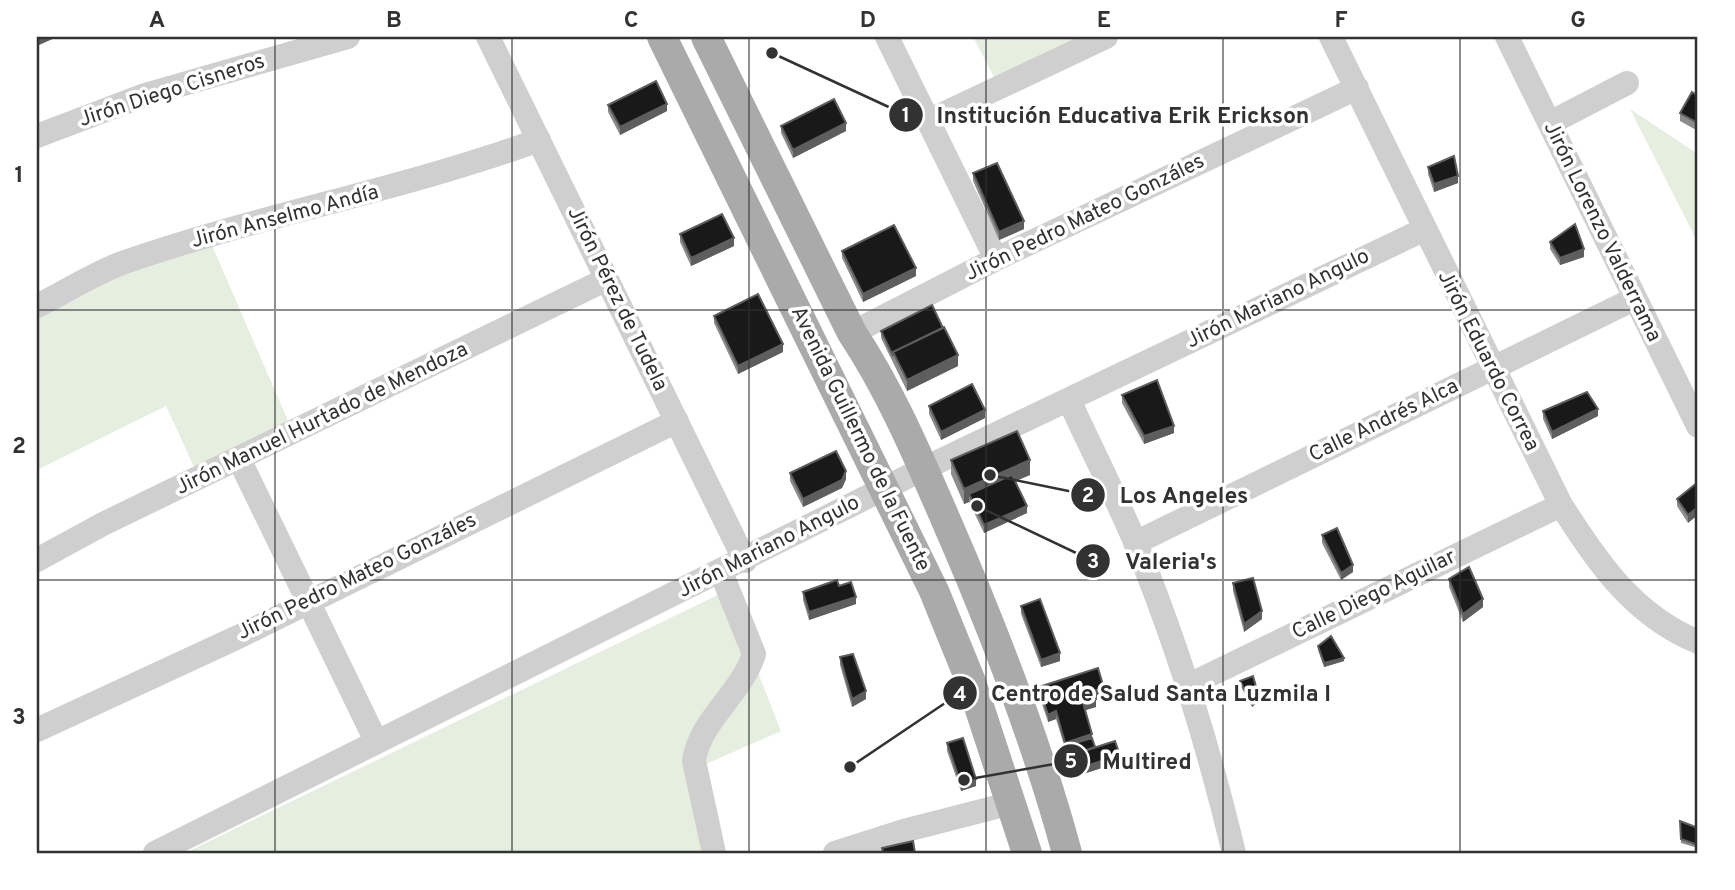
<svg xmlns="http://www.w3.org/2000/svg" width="1735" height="890" font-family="Overpass,sans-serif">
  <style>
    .green { fill: #e6eee0 }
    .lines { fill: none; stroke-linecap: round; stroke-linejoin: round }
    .minor { stroke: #cfcfcf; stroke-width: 24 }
    .major { stroke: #aaa; stroke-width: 30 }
    .wall { fill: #8c8c8c }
    .shaded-wall { fill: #5e5e5e }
    .building { fill: #191919; stroke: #5e5e5e; stroke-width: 2 }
    .grid { fill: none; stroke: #323232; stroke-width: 2; stroke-opacity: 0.55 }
    .labels { text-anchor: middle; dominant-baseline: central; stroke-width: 7; stroke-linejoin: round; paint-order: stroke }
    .street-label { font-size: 21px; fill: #323232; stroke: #fff }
    .leader { fill: none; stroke: #323232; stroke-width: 2.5 }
    .callout-dot { fill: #323232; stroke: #fff; stroke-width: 2.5 }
    .mark-label { font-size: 21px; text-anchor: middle; font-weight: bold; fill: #fff }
    .callout-label { font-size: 23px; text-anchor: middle; font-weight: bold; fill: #323232; stroke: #fff; stroke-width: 7; stroke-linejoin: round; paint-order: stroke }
    .neatline { fill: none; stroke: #323232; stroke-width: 2.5 }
    .grid-label { font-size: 23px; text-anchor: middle; font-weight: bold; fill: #323232 }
  </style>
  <rect width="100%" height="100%" fill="#fff"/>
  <path class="green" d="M973,37H1079L995,79Z
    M1630,109L1698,154V243Z
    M211,243L289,423L195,469L166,406L37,470V313L121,271Z
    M726,591L781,731L688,772L712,853H185Z"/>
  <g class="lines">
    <path class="minor" d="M488,37L745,561
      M887,37L996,259
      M1331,37L1561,505C1598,563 1633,615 1698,642
      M1507,37L1698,426
      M928,121L1106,37
      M1550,123L1627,83
      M37,136L145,95L348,37
      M37,306C65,292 93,274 122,263C259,215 402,190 539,140
      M852,333L996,259L1357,88
      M1069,400C1091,448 1115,495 1136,544C1177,644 1209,748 1234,853
      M239,459L376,741
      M1135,543L1634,299
      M37,560L103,524L607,279
      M1187,686L1561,505
      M37,730L238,637L677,421
      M155,853L923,469L1423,230
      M714,853L694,761C699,721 742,693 754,654L721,572
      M835,853L907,830L1012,803"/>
    <path class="major" d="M662,37L934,591L971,682L1027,853
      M706,37L852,333C890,390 918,456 945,518C993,628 1036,738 1067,853"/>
  </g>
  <path class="wall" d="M1698,96V131L1680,121V113Z
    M608,105L667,111L620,135L608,112Z
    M781,126L846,131L793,158L781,133Z
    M1428,167L1458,183L1434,192L1428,174Z
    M973,173L1024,229L999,240L973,181Z
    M680,234L734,246L691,266L680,242Z
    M1550,242L1584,257L1560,265L1550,249Z
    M842,251L916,276L863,302L842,258Z
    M714,316L783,352L738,374L714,323Z
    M881,331L958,366L907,391L881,338Z
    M1122,395L1174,433L1144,444L1122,403Z
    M929,406L985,418L941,440L929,414Z
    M1543,411L1598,416L1552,439L1543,419Z
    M951,460L1030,475L1015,481L1027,513L984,533L969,502L964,504L951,474Z
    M790,473L846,479L842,488L803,507L790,481Z
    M1698,482L1688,523L1677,506V499Z
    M1322,535L1353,572L1341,580L1322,543Z
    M1449,579L1483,607L1463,622L1449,587Z
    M1233,583L1262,619L1244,632L1233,591Z
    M839,586L856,604L809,620L803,600V592Z
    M1021,606L1060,661L1041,667L1021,614Z
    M1318,646L1344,661L1324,667L1318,650Z
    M840,657L866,699L852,707L840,665Z
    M1240,681L1259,701L1252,707L1240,685Z
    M1039,687L1104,695L1096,698V707L1085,710L1095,747L1120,762L1074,777L1056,719L1048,722L1039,695Z
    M947,743L976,786L961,791L947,751Z
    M1680,821L1698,828V848L1681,843Z"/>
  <path class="shaded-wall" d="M39,37H57L39,45Z
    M667,104V111L620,135V127Z
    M846,123V131L793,158V150Z
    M1458,176V183L1434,192V184Z
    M1024,221V229L999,240V232Z
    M734,238V246L691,266V258Z
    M1584,249V257L1560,265V258Z
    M916,268V276L863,302V294Z
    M783,344V352L738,374V366Z
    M958,355V366L907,391V380Z
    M1598,409V416L1552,439V432Z
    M985,410V418L941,440V432Z
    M1174,426V433L1144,444V436Z
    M1030,460V475L972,500L969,494V502L964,504V489Z
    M846,471V479L842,488L803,507V499Z
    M1027,506V513L984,533V525Z
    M1698,507V515L1688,523V515Z
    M1353,565V572L1341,580V573Z
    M856,597V604L809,620V612Z
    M1483,599V607L1463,622V614Z
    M1262,611V619L1244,632V624Z
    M1060,653V661L1041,667V660Z
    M1344,658V661L1324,667V663Z
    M1104,688V695L1094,699V691Z
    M866,691V699L852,707V699Z
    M1259,697V701L1252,707V703Z
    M1096,699V707L1083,711V703Z
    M1056,711V719L1048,722V715Z
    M1092,734V742L1065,746V743Z
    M1120,755V762L1074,777V770Z
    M976,779V786L961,791V784Z"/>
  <path class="building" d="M656,81L667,104L620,127L608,105Z
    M1692,92L1698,96V123L1680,113Z
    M834,99L846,123L793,150L781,126Z
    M1454,156L1458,176L1434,184L1428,167Z
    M997,163L1024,221L999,232L973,173Z
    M722,214L734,238L691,258L680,234Z
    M1575,224L1584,249L1560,258L1550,242Z
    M894,225L916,268L863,294L842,251Z
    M758,294L783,344L738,366L714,316Z
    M932,305L943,328L893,352V356L881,331Z
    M944,327L958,355L907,380L893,352Z
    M1157,380L1174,426L1144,436L1122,395Z
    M972,384L985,410L941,432L929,406Z
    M1587,392L1598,409L1552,432L1543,411Z
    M1017,431L1030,460L964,489L951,460Z
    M836,451L846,471L842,480L803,499L790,473Z
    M1012,475L1027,506L984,525L969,494Z
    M1698,482V507L1688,515L1677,499Z
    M1337,528L1353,565L1341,573L1322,535Z
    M1469,567L1483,599L1463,614L1449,579Z
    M1253,578L1262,611L1244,624L1233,583Z
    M837,580L839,586L851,582L856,597L809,612L803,592Z
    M1040,599L1060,653L1041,660L1021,606Z
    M1331,636L1344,658L1324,663L1318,646Z
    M853,654L866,691L852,699L840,657Z
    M1098,668L1104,688L1094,691L1096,699L1083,703L1092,734L1065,743L1056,711L1048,715L1039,687Z
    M1253,676L1259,697L1252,703L1240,681Z
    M963,738L976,779L961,784L947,743Z
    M1092,738L1095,747L1069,756V759L1065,746Z
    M1115,741L1120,755L1074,770L1069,756Z
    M1680,821L1698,828V845L1681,839Z
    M913,841L915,853H883L882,848Z"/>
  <path class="grid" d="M275,37V853M512,37V853M749,37V853M986,37V853M1223,37V853M1460,37V853M37,310H1698M37,580H1698"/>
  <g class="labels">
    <g class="street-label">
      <text transform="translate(172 91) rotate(-18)">Jirón Diego Cisneros</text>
      <text transform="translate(285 217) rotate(-15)">Jirón Anselmo Andía</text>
      <text transform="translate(1085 218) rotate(-26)">Jirón Pedro Mateo Gonzáles</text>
      <text transform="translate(1602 232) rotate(64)">Jirón Lorenzo Valderrama</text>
      <text transform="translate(617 299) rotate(64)">Jirón Pérez de Tudela</text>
      <text transform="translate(1278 299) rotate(-26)">Jirón Mariano Angulo</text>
      <text transform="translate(1488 361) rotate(63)">Jirón Eduardo Correa</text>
      <text transform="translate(322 419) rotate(-26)">Jirón Manuel Hurtado de Mendoza</text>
      <text transform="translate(1384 421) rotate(-26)">Calle Andrés Alca</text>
      <text transform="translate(860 439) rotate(64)">Avenida Guillermo de la Fuente</text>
      <text transform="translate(769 547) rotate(-27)">Jirón Mariano Angulo</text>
      <text transform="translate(357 577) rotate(-26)">Jirón Pedro Mateo Gonzáles</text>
      <text transform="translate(1374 595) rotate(-26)">Calle Diego Aguilar</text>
    </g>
  </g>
  <path class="leader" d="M772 53L906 115M990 475L1088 495M977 506L1093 561M850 767L960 693M964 780L1071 761"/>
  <g class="callout-dot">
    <circle cx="772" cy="53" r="7"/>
    <circle cx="990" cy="475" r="7"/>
    <circle cx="977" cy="506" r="7"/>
    <circle cx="850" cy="767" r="7"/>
    <circle cx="964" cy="780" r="7"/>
    <circle cx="906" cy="115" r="18"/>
    <circle cx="1088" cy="495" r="18"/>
    <circle cx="1093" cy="561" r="18"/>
    <circle cx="960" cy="693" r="18"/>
    <circle cx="1071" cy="761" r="18"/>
  </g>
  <g class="mark-label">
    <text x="906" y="122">1</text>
    <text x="1088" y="502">2</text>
    <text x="1093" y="568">3</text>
    <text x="960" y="701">4</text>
    <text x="1071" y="768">5</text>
  </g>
  <g class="callout-label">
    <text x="1123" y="123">Institución Educativa Erik Erickson</text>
    <text x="1184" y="503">Los Angeles</text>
    <text x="1171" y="569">Valeria's</text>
    <text x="1161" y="701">Centro de Salud Santa Luzmila I</text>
    <text x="1147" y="769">Multired</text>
  </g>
  <rect width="1735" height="890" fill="none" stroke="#ffffff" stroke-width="77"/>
  <rect x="38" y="38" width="1658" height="814" class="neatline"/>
  <g class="grid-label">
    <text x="157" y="27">A</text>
    <text x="394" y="27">B</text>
    <text x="631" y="27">C</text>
    <text x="868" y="27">D</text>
    <text x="1104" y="27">E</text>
    <text x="1341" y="27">F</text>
    <text x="1578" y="27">G</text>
    <text x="19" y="182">1</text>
    <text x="19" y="453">2</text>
    <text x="19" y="724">3</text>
  </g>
</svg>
